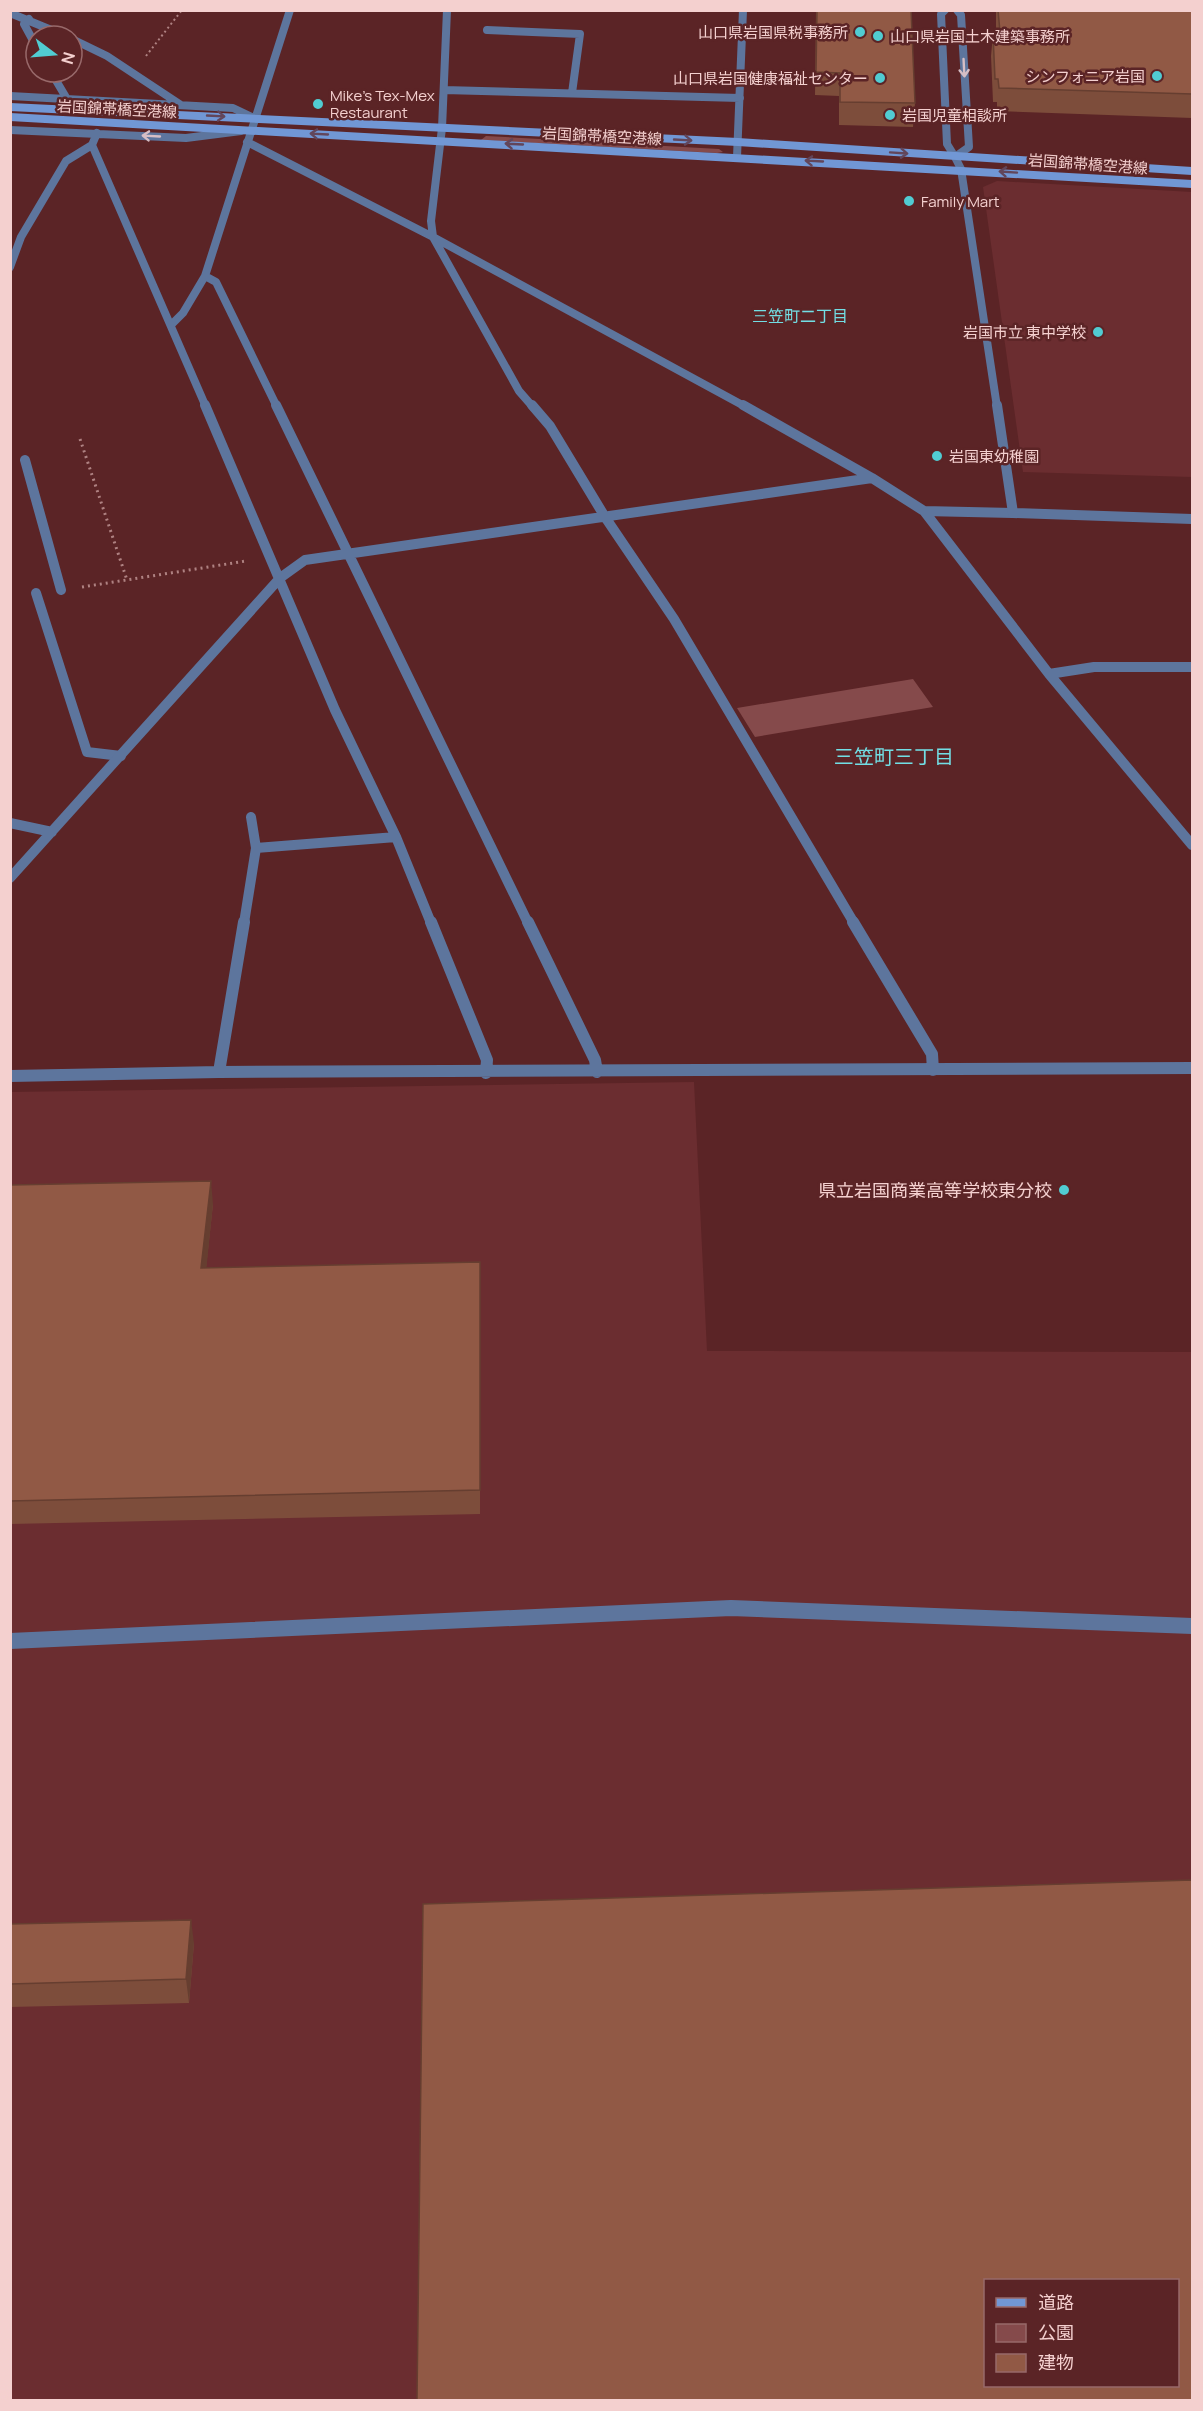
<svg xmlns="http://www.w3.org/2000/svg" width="1203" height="2411" font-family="Manrope,'Noto Sans JP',sans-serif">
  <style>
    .built { fill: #6b2d30; fill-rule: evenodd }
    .green { fill: #854a4b }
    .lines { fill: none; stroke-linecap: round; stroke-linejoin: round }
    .path-far1 { stroke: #af8282; stroke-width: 2; stroke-dasharray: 2 3; stroke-linecap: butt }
    .path { stroke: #af8282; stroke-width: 3; stroke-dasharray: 2 4; stroke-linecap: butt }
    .service-far2 { stroke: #5d759d; stroke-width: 8 }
    .service-far1 { stroke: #5d759d; stroke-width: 10 }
    .service { stroke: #5d759d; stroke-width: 16 }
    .minor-far2 { stroke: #5d759d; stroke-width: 8 }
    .minor-far1 { stroke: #5d759d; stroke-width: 10 }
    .minor { stroke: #5d759d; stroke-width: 12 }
    .tertiary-far1 { stroke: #5d759d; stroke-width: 8 }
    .tertiary { stroke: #5d759d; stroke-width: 10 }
    .secondary { stroke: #7197d5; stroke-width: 8 }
    .wall { fill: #7d4d3b }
    .shaded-wall { fill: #663e30 }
    .building { fill: #915945; stroke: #663e30; stroke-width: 1.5; fill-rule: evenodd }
    .oneway { stroke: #d6bec5 }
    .oneway2 { stroke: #62465b }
    .poi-dot { fill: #51ccd2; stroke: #5b2426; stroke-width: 2 }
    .labels { text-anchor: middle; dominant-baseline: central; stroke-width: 5; stroke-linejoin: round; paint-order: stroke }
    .far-poi-label { font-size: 15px; fill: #f4d0cf; stroke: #5b2426; text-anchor: start }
    .far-street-label { font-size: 15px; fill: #f4d0cf; stroke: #5b2426 }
    .far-neighbourhood-label { font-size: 16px; fill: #72dee4; stroke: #5b2426 }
    .poi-label { font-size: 18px; fill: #f4d0cf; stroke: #5b2426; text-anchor: end }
    .neighbourhood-label { font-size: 20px; fill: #72dee4; stroke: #5b2426 }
  </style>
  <rect width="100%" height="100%" fill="#5b2426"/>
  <path class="built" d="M997,181L1192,192V477L1023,472L983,187Z
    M694,1082L707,1351L1192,1352V2400H11L10,1092ZM986,2280H1178V2386H986Z"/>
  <path class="green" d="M486,136L719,149L723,152L717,153L481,140Z
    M913,679L933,707L755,737L737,708Z"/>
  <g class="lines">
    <path class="path-far1" d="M146,56L182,10"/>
    <path class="path" d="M80,439L127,580
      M82,587L246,561"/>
    <path class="service-far2" d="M945,10L941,14L947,144L955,157L969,147L961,15L957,10"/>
    <path class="service-far1" d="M36,593L87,752L121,756"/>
    <path class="service" d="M10,1641L731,1608L1192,1626"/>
    <path class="minor-far2" d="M447,10L442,128L431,221L433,237L519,391L533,407
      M10,13L66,36
      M29,19L24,24L36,46
      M487,30L580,34L572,93
      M72,39L107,56L181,105
      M51,72L67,99
      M444,90L740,98
      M10,96L233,108L254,118
      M10,130L186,138L241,131
      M97,133L92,145L206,407
      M247,142L433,237L746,407
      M737,157L743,10
      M10,267L21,237L66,161L92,145
      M205,276L216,282L277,407
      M171,325L183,313L205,276L290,10"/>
    <path class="minor-far1" d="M205,405L335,710L396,837L431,923
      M276,405L528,923
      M532,405L550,426L605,517L674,619L854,923
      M743,405L872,478L924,511L1049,674L1192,845
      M25,460L61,590
      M924,511L1013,513
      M1049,674L1094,667H1192
      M10,823L52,832
      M256,848L396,837
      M10,878L280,578L305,560L872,478
      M244,923L256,848L251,817"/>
    <path class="minor" d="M431,922L487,1060L486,1073
      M528,922L595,1060L597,1072
      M853,922L932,1054L933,1070
      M219,1072L244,922
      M10,1076L219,1072L1192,1068"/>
    <path class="tertiary-far1" d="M955,157L961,169L997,407"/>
    <path class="tertiary" d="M997,405L1013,513L1192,519"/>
    <path class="secondary" d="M10,107L738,142L1192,171
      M10,117L1192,184"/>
  </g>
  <path class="wall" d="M816,10H911L915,103L913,127L839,125V96L815,95Z
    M996,10H1192V118L997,111V102H993L991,56L993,34L996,33Z
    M10,1185L213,1204L206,1268L480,1262V1514L10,1524Z
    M10,1924L194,1943L189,2003L10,2007Z"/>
  <path class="shaded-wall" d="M211,1181L213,1204L204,1292L201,1268Z
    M191,1920L194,1943L189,2003L186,1979Z"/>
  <path class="building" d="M817,10H911L915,103L840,102V73L816,72Z
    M998,10H1192V94L999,88L998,79H995L993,34L1000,32Z
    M211,1181L201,1268L480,1262V1490L10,1501V1185Z
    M1192,1880V2400H417L423,1904ZM986,2280H1178V2385H986Z
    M191,1920L186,1979L10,1984V1924Z"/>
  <defs><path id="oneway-shaft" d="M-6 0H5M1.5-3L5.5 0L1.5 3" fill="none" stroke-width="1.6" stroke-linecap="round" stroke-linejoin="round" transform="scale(1.5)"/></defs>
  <g class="oneway">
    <use href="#oneway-shaft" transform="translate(964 68) rotate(87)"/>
    <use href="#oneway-shaft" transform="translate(151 136) rotate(-177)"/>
  </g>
  <g class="oneway2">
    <use href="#oneway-shaft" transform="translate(216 116) rotate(3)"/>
    <use href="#oneway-shaft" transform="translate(319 134) rotate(-177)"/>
    <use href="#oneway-shaft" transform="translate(683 140) rotate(3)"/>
    <use href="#oneway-shaft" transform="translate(514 144) rotate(-177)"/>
    <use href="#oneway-shaft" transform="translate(899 153) rotate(4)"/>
    <use href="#oneway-shaft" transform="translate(814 161) rotate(-177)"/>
    <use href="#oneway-shaft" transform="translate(1008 172) rotate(-176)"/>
  </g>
  <g class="poi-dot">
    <circle cx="860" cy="32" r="6"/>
    <circle cx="878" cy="36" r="6"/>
    <circle cx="1157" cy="76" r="6"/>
    <circle cx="880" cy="78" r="6"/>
    <circle cx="318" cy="104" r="6"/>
    <circle cx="890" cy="115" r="6"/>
    <circle cx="909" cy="201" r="6"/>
    <circle cx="1098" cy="332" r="6"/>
    <circle cx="937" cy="456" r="6"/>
    <circle cx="1064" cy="1190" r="6"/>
  </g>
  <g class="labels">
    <g class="far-poi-label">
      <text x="848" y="32" text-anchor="end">山口県岩国県税事務所</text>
      <text x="890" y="36">山口県岩国土木建築事務所</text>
      <text x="1145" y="76" text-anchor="end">シンフォニア岩国</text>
      <text x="868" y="78" text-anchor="end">山口県岩国健康福祉センター</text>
      <text x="330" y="95">Mike's Tex-Mex<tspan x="330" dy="17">Restaurant</tspan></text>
      <text x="902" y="115">岩国児童相談所</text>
      <text x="921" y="201">Family Mart</text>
      <text x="1086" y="332" text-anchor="end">岩国市立 東中学校</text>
      <text x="949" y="456">岩国東幼稚園</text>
    </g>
    <g class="far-street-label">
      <text transform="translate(117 109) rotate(3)">岩国錦帯橋空港線</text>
      <text transform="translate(602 136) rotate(3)">岩国錦帯橋空港線</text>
      <text transform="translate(1088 164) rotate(4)">岩国錦帯橋空港線</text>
    </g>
    <g class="far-neighbourhood-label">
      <text x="800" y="316">三笠町二丁目</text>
    </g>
    <g class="poi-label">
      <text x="1052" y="1190">県立岩国商業高等学校東分校</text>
    </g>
    <g class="neighbourhood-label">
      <text x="894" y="756">三笠町三丁目</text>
    </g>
  </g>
  <rect width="1203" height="2411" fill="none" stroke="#f4d0cf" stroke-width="24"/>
  <rect x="984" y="2279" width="195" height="108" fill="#5b2426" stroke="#98696a" stroke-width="1.5"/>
  <rect x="996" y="2298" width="30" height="9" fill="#7197d5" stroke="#98696a" stroke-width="1.5"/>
  <text x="1038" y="2309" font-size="18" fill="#f4d0cf">道路</text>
  <rect x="996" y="2324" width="30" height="18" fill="#854a4b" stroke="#98696a" stroke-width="1.5"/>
  <text x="1038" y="2339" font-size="18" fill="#f4d0cf">公園</text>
  <rect x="996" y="2354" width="30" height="18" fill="#915945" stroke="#98696a" stroke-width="1.5"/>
  <text x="1038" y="2369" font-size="18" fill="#f4d0cf">建物</text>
  <g transform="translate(54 54) rotate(106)"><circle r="28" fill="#5b2426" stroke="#98696a" stroke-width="1.5"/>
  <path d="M0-4.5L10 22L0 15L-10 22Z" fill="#51ccd2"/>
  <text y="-9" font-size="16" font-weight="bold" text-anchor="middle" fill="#f4d0cf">N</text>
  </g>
</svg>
